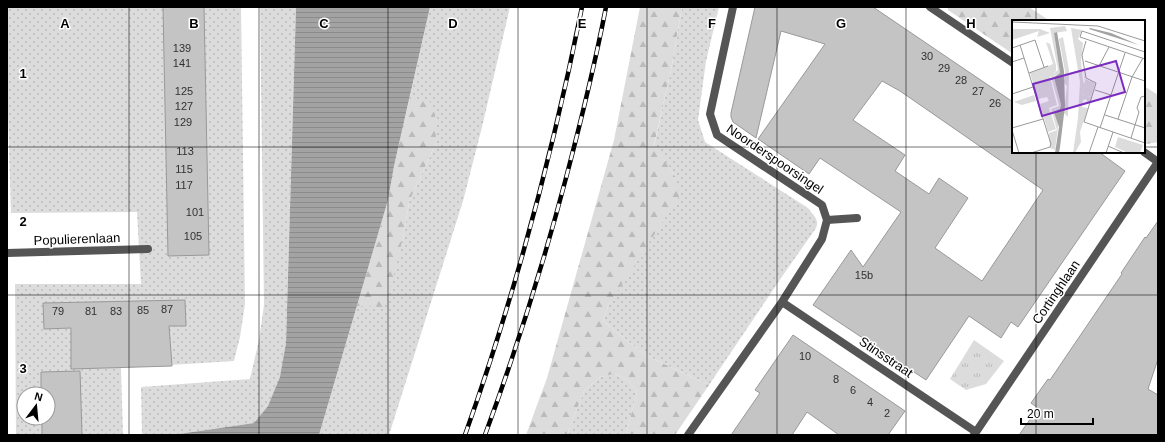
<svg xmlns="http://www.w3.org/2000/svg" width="1165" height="442" font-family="Arial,sans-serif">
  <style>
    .grass { fill: url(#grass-dots); fill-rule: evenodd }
    .forest { fill: url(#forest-firs) }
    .park { fill: url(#park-tufts) }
    .water { fill: url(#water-rules) }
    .building { fill: #c4c4c4; stroke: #999; fill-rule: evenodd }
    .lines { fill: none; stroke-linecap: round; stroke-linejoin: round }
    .service { stroke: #555; stroke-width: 8 }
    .minor { stroke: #555; stroke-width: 8 }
    .rail-casing { stroke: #000; stroke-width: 4.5 }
    .rail { stroke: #fff; stroke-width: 3; stroke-dasharray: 9; stroke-linecap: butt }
    .grid { fill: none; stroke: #000; stroke-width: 1; stroke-opacity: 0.55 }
    .labels { text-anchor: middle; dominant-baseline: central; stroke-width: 3; stroke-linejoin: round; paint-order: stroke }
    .number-label { font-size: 11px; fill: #313131 }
    .street-label { font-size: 13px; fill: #000; stroke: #fff }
    .inset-road { fill: none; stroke: #999; stroke-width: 1 }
    .view { fill: #7b2cbf; fill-opacity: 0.15; stroke: #7b2cbf; stroke-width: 2 }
    .inset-edge { fill: none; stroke: #000; stroke-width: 2 }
    .grid-label { font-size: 13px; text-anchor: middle; font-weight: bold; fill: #000; stroke: #fff; stroke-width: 3; stroke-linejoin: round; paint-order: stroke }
  </style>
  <defs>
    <pattern id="grass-dots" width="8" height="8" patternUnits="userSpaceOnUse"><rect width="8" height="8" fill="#dcdcdc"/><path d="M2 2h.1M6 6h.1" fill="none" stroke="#bbb" stroke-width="1.8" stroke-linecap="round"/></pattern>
    <pattern id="forest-firs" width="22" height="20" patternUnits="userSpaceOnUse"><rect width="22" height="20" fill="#dcdcdc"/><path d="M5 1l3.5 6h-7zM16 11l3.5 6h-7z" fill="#bbb"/></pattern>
    <pattern id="park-tufts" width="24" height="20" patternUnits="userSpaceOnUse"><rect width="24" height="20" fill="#dcdcdc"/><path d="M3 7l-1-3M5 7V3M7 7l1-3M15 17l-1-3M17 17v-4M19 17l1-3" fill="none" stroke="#bbb"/></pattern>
    <pattern id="water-rules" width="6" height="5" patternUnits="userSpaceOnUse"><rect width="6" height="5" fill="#a3a3a3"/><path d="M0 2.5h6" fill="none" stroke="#8b8b8b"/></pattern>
  </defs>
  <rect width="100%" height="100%" fill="#fff"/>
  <path class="grass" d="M7,7H241L245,304L240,337L234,361L121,368L123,435H16L15,284H141L137,212L11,213L7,81ZM24,394H48V418H24Z
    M260,7H296L286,343L281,377L268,406L254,423L172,435H142L141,387L250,379L259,340L264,305Z
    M430,7H510L482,127L463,201L389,435H319L357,306H384L403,238L409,202L436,143L429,101H409Z
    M682,7H719L706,61L698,120L705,142L808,208C813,215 820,220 816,228L781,278L709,385L645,355L603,321L608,306L675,176L654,146L671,70Z
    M614,374L626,379L637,391L626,435H567L584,391L600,377Z"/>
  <path class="forest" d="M640,7H682L671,70L654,145L675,176L680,195L608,306L603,321L645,355L709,385L675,435H626L637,391L626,379L614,374L600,377L584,391L567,435H526L547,378L614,140Z
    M948,7H1029L1050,21H1013V54L948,10Z
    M1144,86L1158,95V142L1147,144L1144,142Z
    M429,100L435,115L436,143L409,202L403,238L392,281L384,307L357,306L388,200L394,166L409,101Z"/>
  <path class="park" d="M974,340L1004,361L986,384L966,390L950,379Z"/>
  <path class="water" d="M296,7H430L394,166L388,200L319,435H172L254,423L268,406L280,377L286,343Z"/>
  <path class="building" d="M163,7H204L209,255L168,256Z
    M755,7H873L1013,102V152H1099L1125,171L1018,327L1011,322L1001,338L969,316L926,380L813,305L851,250L863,267L901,212L820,158L809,174L758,139L825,44L781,31L756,138L733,122L731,117V113ZM882,81L900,91L1043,190L982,281L935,248L968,198L939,178L929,194L895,171L905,155L853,120Z
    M1158,221V359L1148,389L1158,395V435H1019L1038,408L1031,403L1048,379L1050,380L1122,274L1121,273L1145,237L1146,238Z
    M185,300L186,326H169L172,366L71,369V328L44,329L43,303Z
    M793,335L905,411L888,435H839L807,412L792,435H731L760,393L755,390Z
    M80,371L82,435H42V418H48V394H41V372Z"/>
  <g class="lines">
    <path class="service" d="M827,220L857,218"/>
    <path class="minor" d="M930,7L1013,63
      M1144,152L1158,162
      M7,253L148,249
      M782,302L976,432
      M688,435L782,302L822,239L827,220L822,205L717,135L710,114L733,7
      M974,435L1158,162"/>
    <defs>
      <path id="rail" d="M465,435C515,295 553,152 582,7
        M485,435C516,351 543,265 566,178C581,121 595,64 606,7"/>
    </defs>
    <use href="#rail" class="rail-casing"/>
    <use href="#rail" class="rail"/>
  </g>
  <path class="grid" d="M129,7V435M259,7V435M388,7V435M518,7V435M647,7V435M777,7V435M906,7V435M1036,7V21M7,147H1013M1144,147H1158M1036,152V435M7,295H1158"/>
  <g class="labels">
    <g class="number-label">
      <text x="182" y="48">139</text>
      <text x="927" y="56">30</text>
      <text x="182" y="63">141</text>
      <text x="944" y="68">29</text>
      <text x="961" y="80">28</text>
      <text x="184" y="91">125</text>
      <text x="978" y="91">27</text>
      <text x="995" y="103">26</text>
      <text x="184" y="106">127</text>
      <text x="183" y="122">129</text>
      <text x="185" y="151">113</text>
      <text x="184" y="169">115</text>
      <text x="184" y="185">117</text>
      <text x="195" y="212">101</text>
      <text x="193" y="236">105</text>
      <text x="864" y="275">15b</text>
      <text x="167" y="309">87</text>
      <text x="143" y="310">85</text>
      <text x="58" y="311">79</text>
      <text x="91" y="311">81</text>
      <text x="116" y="311">83</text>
      <text x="805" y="356">10</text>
      <text x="836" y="379">8</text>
      <text x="853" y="390">6</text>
      <text x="870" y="402">4</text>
      <text x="887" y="413">2</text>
    </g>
    <g class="street-label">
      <text transform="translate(775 159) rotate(34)">Noorderspoorsingel</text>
      <text transform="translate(77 239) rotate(-2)">Populierenlaan</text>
      <text transform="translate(1056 292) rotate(-56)">Cortinghlaan</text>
      <text transform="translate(886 357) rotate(34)">Stinsstraat</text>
    </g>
  </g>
  <g transform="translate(1012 20)">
    <rect width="133" height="133" fill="#fff"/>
    <path d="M53,6L55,11L42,13L48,53L42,56L49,85L43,130L38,128L37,113L45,110L39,89L47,86L39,56L46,50L38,8ZM0,9H28L38,13L25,17L27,11L0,20ZM51,17L57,50L56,97L52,93L55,66L52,63L53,51L47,19ZM34,22L38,24L44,45V51L38,57L45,85L37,88L44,109L36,112L28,84L37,81L35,77L26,79L18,53L41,44ZM70,38L73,59L83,63L79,77L70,75L73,63ZM22,75L24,81L10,85L2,82Z" fill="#dcdcdc"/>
    <path d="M59,8L70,10L66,19L71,23L69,41L71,61L73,64L70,75L79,77L77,85L74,79L71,80L70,87L76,88L68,112L69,122L63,133H61L66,98L68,62Z" fill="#dcdcdc"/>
    <path d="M106,117L131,125L128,133H116L103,127Z" fill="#dcdcdc"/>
    <path d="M78,8L99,13L127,25L77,9ZM45,12L52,51L53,86L48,127L47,133H43L47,107L42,92L48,89L49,85L42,57L48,53L42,13Z" fill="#a3a3a3"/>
    <path class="inset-road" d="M0,2L86,6L133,21M74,21L70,35L74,58L84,63M8,25L39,124L38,127L19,133M0,28L23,20L32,47M133,32L70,11L68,17L133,39M73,41L133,61M0,42L12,38M87,46L97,27M17,53L36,46M84,63L72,102L133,123M83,70L99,75M0,74L21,67M127,92L125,88L129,77L133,76M93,95L133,108M106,99L120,57L131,38M0,108L31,99M88,108L113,33M0,110L7,133M119,118L127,92M96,126L112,133M77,133L86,107M94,133L101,112"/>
    <path class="view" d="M104,41L113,72L30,96L21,64Z"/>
    <rect width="133" height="133" class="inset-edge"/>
  </g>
  <g class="grid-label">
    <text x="65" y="28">A</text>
    <text x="194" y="28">B</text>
    <text x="324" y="28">C</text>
    <text x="453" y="28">D</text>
    <text x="582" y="28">E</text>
    <text x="712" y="28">F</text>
    <text x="841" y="28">G</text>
    <text x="971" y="28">H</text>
    <text x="23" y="78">1</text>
    <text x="23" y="226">2</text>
    <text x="23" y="373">3</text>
  </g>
  <rect width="1165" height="442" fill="none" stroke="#000000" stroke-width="16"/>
  <g transform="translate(36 406) rotate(16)"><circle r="19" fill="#ffffff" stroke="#999999"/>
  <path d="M0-3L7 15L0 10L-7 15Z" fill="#000000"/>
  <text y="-6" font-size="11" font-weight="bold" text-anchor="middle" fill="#000000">N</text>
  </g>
  <path d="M1021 418v6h72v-6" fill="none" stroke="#000000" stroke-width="2"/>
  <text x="1027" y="418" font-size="12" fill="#000000" stroke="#ffffff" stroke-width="3" paint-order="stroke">20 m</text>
</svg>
